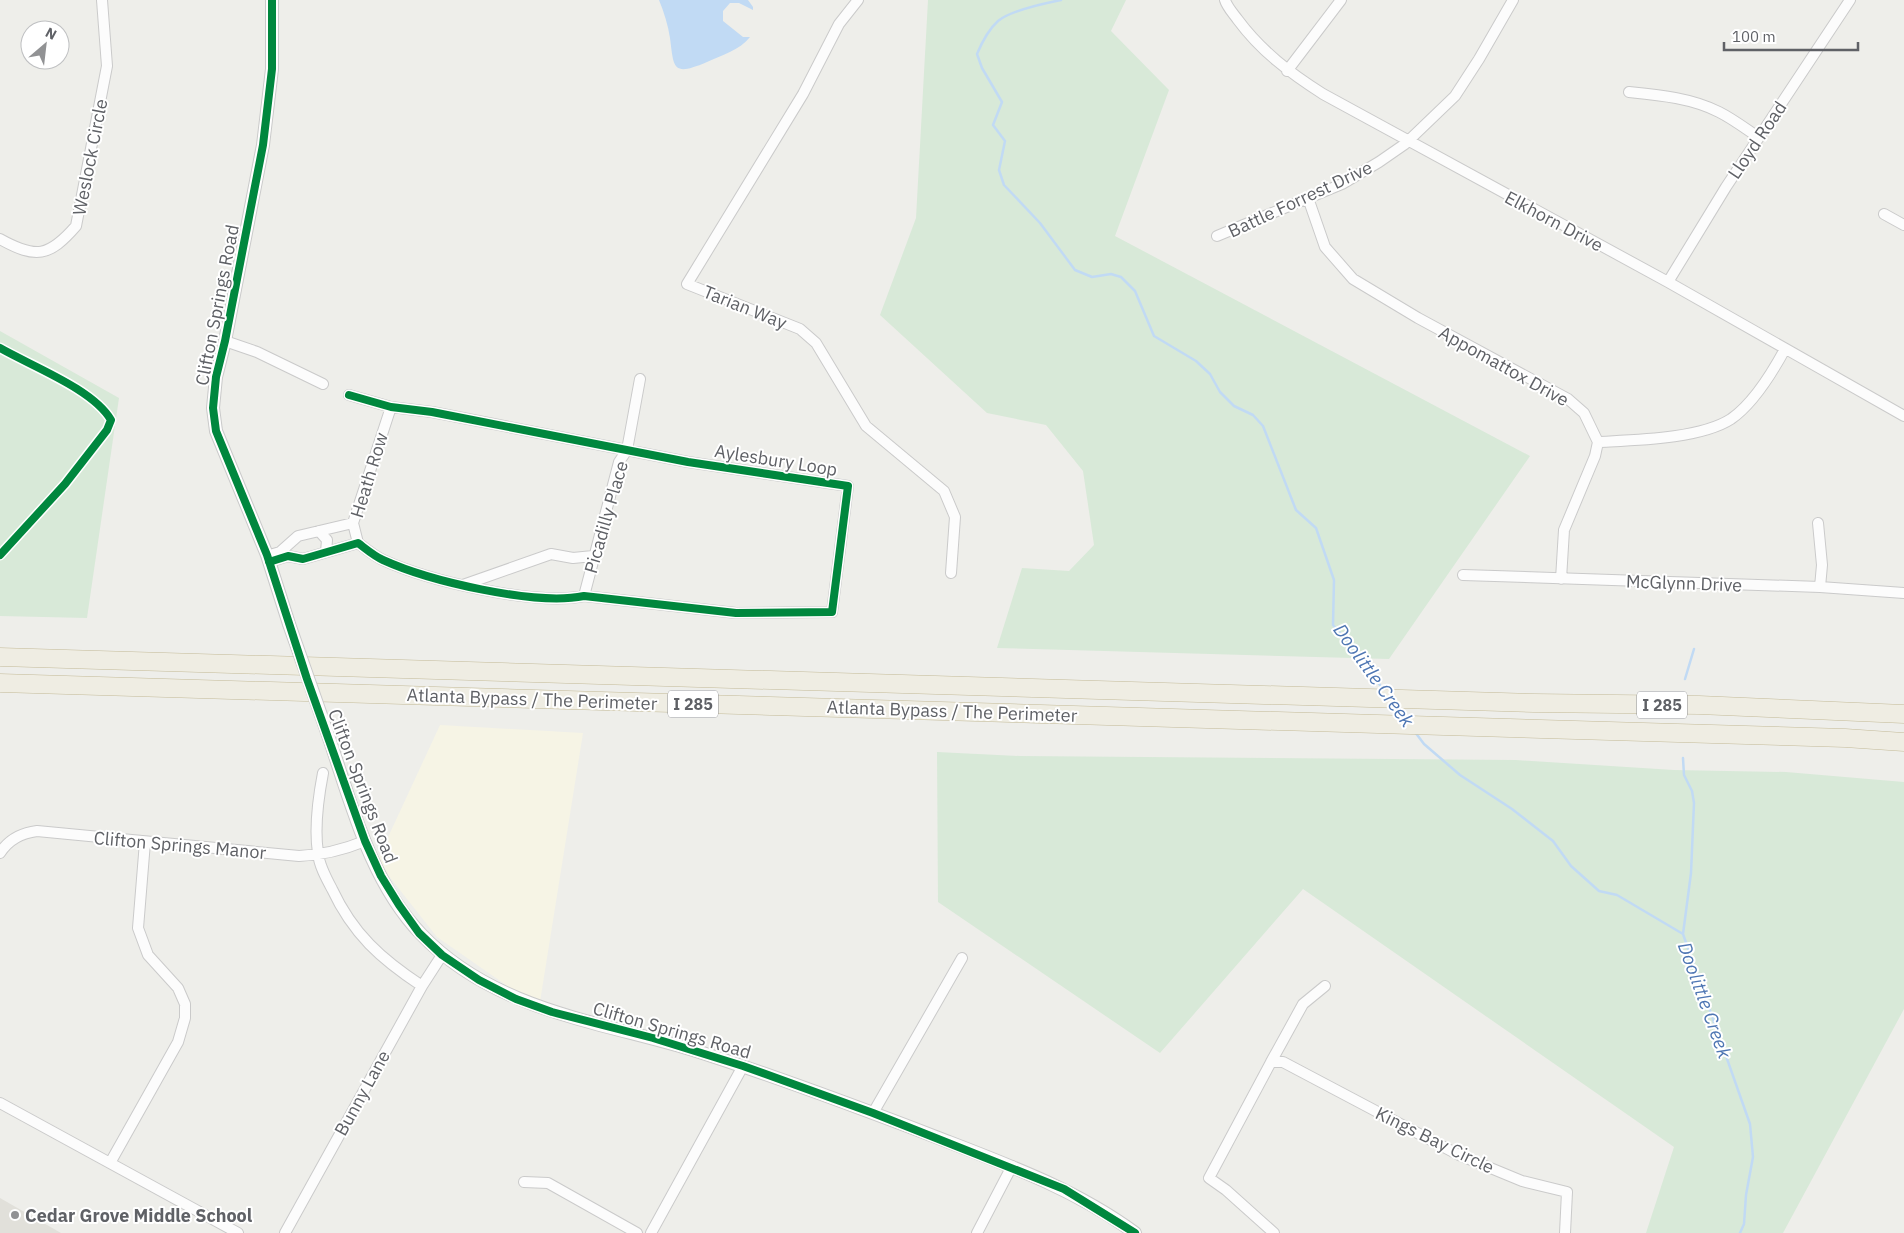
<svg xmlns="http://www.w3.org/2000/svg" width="1904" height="1233" font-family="'IBM Plex Sans',sans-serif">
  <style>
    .commercial { fill: #f6f4e5 }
    .education { fill: #e1e0da }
    .green { fill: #d8e9d8 }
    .water { fill: #c1daf4 }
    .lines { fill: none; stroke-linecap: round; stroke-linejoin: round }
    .stream { stroke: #c1daf4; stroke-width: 2.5 }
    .minor-casing { stroke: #cacaca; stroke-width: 12 }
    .tertiary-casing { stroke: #cacaca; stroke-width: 14 }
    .motorway-casing { stroke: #c4bb99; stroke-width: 19 }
    .minor { stroke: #fcfcfc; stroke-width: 10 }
    .tertiary { stroke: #fcfcfc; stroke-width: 12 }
    .motorway { stroke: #efede3; stroke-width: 18 }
    .tertiary-bridge-casing { stroke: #cacaca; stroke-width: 14; stroke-linecap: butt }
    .tertiary-bridge { stroke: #fcfcfc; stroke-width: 12 }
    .cycleway-casing { stroke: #fff; stroke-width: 11 }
    .cycleway { stroke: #00873e; stroke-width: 8 }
    .poi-dot { fill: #919294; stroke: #fff; stroke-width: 2 }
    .labels { text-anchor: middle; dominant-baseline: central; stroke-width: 4; stroke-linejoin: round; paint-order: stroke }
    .shield { fill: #fff; stroke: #8f9094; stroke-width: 1 }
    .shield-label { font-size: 16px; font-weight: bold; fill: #5f6166 }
    .street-label { font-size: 18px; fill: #5f6166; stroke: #fff }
    .poi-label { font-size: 18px; font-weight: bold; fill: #5f6166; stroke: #fff; text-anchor: start }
    .water-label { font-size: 19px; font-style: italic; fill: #4e76b3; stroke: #fff }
  </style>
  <rect width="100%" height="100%" fill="#eeeeea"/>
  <path class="commercial" d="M440,725L583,733L539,1008L437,937L377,861Z"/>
  <path class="education" d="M0,1198L61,1233H0Z"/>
  <path class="green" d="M928,0H1126L1111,31L1169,90L1115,236L1530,456L1389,659L997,648L1022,568L1069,571L1094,545L1083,471L1046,425L987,413L880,315L916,218Z
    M0,331L119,398L87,618L0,616Z
    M937,752L1020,756L1516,760L1674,770L1786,772L1904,782V1009L1783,1233H1646L1674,1147L1303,889L1160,1053L938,902Z"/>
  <path class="water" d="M659,0H748L753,7V10L739,3H730L723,11V21L743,37H750C740,50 722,55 707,62C672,77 674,68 670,38C668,25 664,12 659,0Z"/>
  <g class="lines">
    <path class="stream" d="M1061,0C1046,3 1010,11 998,21C988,30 982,42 977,54L982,68L1002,102L993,125L1005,141L999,170L1004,185L1040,223L1075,270L1092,277L1111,274L1121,277L1135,291L1154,336L1196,361L1210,374L1220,392L1234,406L1253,415L1263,426L1296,510L1316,528L1334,580L1333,625L1359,654L1384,691
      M1685,679L1694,649
      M1395,706L1404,717
      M1415,732L1424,744L1460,775L1512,809L1553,841L1571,866L1599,891L1617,895L1683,934L1750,1124L1753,1157L1746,1195L1744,1224L1740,1233
      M1683,934L1691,873L1694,803L1692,791L1684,775L1683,758"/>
    <defs>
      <path id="minor" d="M858,0L839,24L803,94L687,284L800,329L816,343L866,426L944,491L955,517L951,573
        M1225,0C1227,7 1233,13 1238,20C1261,51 1290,73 1323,94L1668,282L1904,416
        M1287,71L1341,0
        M1629,92C1659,95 1692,98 1719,112C1733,119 1746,129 1758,137
        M1308,198L1325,247L1353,279L1418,318L1568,399L1584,413L1598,442L1595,456L1564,530L1561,579
        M1884,214L1904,225
        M1217,236L1342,184L1379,162L1405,144L1455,96L1479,59L1513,0
        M0,239C36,259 49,257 76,226L107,66L102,0
        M1668,282L1726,187L1850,0
        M225,341L257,352L323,384
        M1598,442C1635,440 1700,439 1731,419C1754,403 1772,373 1785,349
        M1818,523L1822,565L1820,587
        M319,531L327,540L326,552
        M358,543L353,523L391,407
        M270,555L280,552L298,536L353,523
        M269,562L288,556L303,559L358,543C366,549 374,556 383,560C429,581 535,606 584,596L736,613L832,612L848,486L688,462L432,412L391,407L349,395
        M1463,575L1820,587L1904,593
        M463,585L551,554L573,558L593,556
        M584,596L619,462L627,450L640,379
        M323,773C318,799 314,827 318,853C319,865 326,878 332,889C353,934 381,959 422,986
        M0,853C9,839 21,833 37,831L299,856C323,855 343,850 365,841
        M1271,1062L1303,1004L1325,986
        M0,1103L238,1233
        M873,1113L962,958
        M110,1163L178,1042L185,1018V1004L178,988L148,955L138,928L145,842
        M524,1182L548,1183L637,1233
        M285,1233L422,986L442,955
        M651,1233L743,1066
        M977,1233L1012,1166
        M1274,1233L1226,1190L1209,1178L1271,1062H1283L1459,1155L1522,1181L1567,1192L1565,1233"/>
      <path id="tertiary" d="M272,0V69L263,145L225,341L216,377L213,408L216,431L267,555L289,624
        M328,735C351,802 370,881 421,934C492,1009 596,1021 690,1049C773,1075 855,1106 936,1137C1006,1164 1075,1189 1135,1233"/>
      <path id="motorway" d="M0,657L1534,703L1699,705L1904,714
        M0,683L1845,738L1904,742"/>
    </defs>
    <use href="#minor" class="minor-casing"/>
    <use href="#tertiary" class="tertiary-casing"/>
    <use href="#motorway" class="motorway-casing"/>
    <use href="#minor" class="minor"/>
    <use href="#tertiary" class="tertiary"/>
    <use href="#motorway" class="motorway"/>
    <defs>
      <path id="tertiary-bridge" d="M289,624L328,735"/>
    </defs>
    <use href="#tertiary-bridge" class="tertiary-bridge-casing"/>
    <use href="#tertiary-bridge" class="tertiary-bridge"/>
    <defs>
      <path id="cycleway" d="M272,0V69L263,145L225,341L216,377L213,408L216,431L267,555L307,679L365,841L381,876L399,905L419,933L442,955L479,980L516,999L552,1012L653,1038L743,1066L873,1113L1064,1189L1135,1233
        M0,348C31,366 93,389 111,420L107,430L65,484L0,555
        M269,562L288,556L303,559L358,543C366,549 374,556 383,560C429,581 535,606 584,596L736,613L832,612L848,486L688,462L432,412L391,407L349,395"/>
    </defs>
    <use href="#cycleway" class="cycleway-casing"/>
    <use href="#cycleway" class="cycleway"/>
  </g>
  <circle class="poi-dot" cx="15" cy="1215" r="5"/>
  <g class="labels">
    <g class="shield">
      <rect x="668" y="690.5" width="50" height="27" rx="4"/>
      <rect x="1637" y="691.5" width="50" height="27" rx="4"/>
    </g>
    <g class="shield-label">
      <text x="693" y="704">I 285</text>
      <text x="1662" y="705">I 285</text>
    </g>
    <g class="street-label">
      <text transform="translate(1757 140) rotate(-56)">Lloyd Road</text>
      <text transform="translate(90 157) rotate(-79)">Weslock Circle</text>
      <text transform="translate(1300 199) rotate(-25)">Battle Forrest Drive</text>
      <text transform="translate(1554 221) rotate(28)">Elkhorn Drive</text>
      <text transform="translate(217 305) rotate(-79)">Clifton Springs Road</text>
      <text transform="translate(745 307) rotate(22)">Tarian Way</text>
      <text transform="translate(1504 366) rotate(29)">Appomattox Drive</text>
      <text transform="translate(776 460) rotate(9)">Aylesbury Loop</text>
      <text transform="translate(369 475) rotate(-73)">Heath Row</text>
      <text transform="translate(606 517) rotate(-74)">Picadilly Place</text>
      <text transform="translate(1684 583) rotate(2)">McGlynn Drive</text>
      <text transform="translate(532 699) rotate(2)">Atlanta Bypass / The Perimeter</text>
      <text transform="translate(952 711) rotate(2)">Atlanta Bypass / The Perimeter</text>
      <text transform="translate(363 786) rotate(69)">Clifton Springs Road</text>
      <text transform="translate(180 845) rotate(5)">Clifton Springs Manor</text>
      <text transform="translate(672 1030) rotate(16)">Clifton Springs Road</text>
      <text transform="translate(362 1093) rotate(-61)">Bunny Lane</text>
      <text transform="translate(1435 1140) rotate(26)">Kings Bay Circle</text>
    </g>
    <g class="poi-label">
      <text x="25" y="1215">Cedar Grove Middle School</text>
    </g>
    <g class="water-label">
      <text transform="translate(1374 675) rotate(54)">Doolittle Creek</text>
      <text transform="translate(1705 1000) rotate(70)">Doolittle Creek</text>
    </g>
  </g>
  <g transform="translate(45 45) rotate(28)"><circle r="24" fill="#ffffff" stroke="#bfc0c2"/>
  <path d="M0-4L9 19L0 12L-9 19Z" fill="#919294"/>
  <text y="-8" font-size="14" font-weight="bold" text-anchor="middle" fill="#5f6166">N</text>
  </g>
  <path d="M1724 42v8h134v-8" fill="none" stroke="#5f6166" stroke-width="2.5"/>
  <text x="1732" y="42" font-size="15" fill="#5f6166" stroke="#ffffff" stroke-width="4" paint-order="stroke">100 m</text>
</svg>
